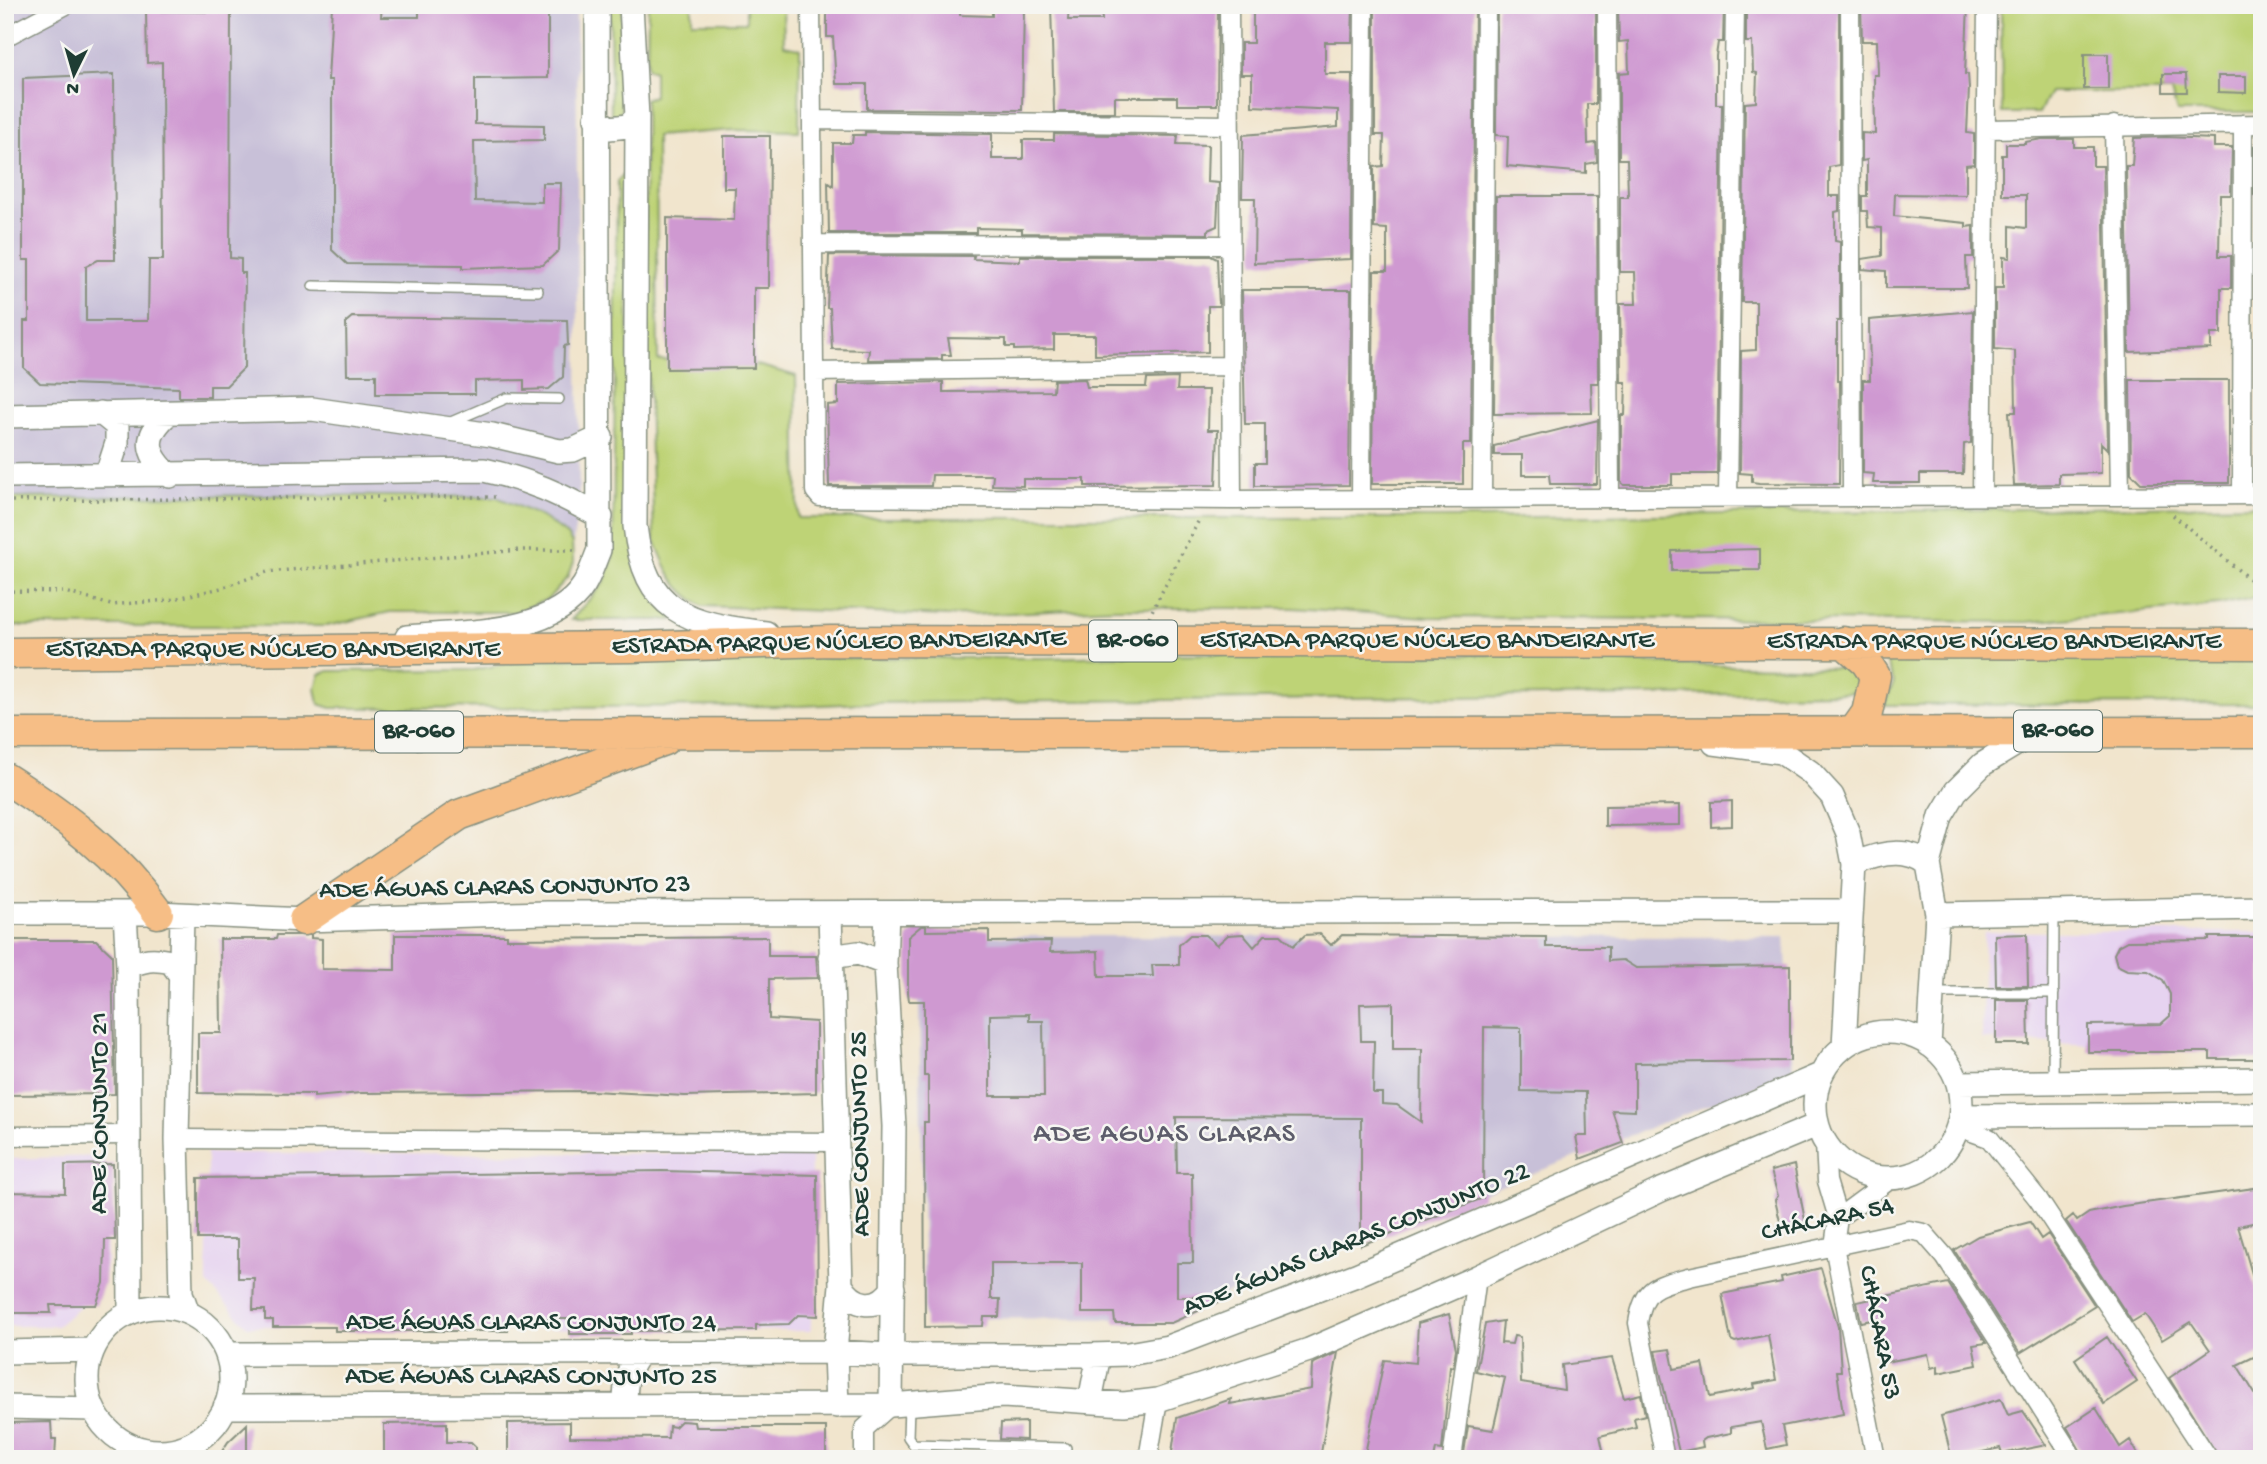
<svg xmlns="http://www.w3.org/2000/svg" width="2267" height="1464" font-family="'Gochi Hand',sans-serif">
  <style>
    .built { fill: #e6d3f0 }
    .industrial { fill: #c8c0d8 }
    .green { fill: #bed376; stroke: #6e8855; stroke-width: 2 }
    .building { fill: #cf99d1; fill-rule: evenodd }
    .lines { fill: none; stroke-linecap: round; stroke-linejoin: round }
    .service-casing { stroke: #889180; stroke-width: 12 }
    .minor-casing { stroke: #889180; stroke-width: 21 }
    .tertiary-casing { stroke: #889180; stroke-width: 26 }
    .trunk-casing { stroke: #889180; stroke-width: 33 }
    .path { stroke: #889180; stroke-width: 3.5; stroke-dasharray: 2 5; stroke-linecap: butt }
    .service { stroke: #fff; stroke-width: 9 }
    .minor { stroke: #fff; stroke-width: 18 }
    .tertiary { stroke: #fff; stroke-width: 23 }
    .trunk { stroke: #f6be86; stroke-width: 30 }
    .labels { text-anchor: middle; dominant-baseline: central; stroke-width: 5; stroke-linejoin: round; paint-order: stroke }
    .shield { fill: #f6f6f2; stroke: #60746d; stroke-width: 2 }
    .shield-label { font-size: 24px; font-weight: bold; fill: #1f3d34 }
    .street-label { font-size: 26px; fill: #1f3d34; stroke: #f6f6f2 }
    .neighbourhood-label { font-size: 28px; letter-spacing: 2px; fill: #5d5d6b; stroke: #f6f6f2 }
  </style>
  <rect width="100%" height="100%" fill="#f6f6f2"/>
  <filter id="ink" filterUnits="userSpaceOnUse"><feTurbulence type="fractalNoise" baseFrequency=".0143" numOctaves="2"/><feDisplacementMap in="SourceGraphic" scale="14" xChannelSelector="R" yChannelSelector="G"/><feConvolveMatrix kernelMatrix="1 2 1 2 8 2 1 2 1" color-interpolation-filters="sRGB"/></filter>
  <filter id="wash" filterUnits="userSpaceOnUse"><feTurbulence type="fractalNoise" baseFrequency=".00686" numOctaves="4" result="noise"/><feDisplacementMap in="SourceGraphic" scale="28" xChannelSelector="R" yChannelSelector="G"/><feGaussianBlur stdDeviation="1.57" result="paint"/><feColorMatrix in="noise" values="0 0 0 0 0 0 0 0 0 0 0 0 0 0 0 0 0 1.4 0 .05"/><feComposite in="paint" operator="in"/></filter>
  <g filter="url(#wash)">
    <rect width="100%" height="100%" fill="#f1e5cd"/>
    <path class="built" d="M1984,932H2262V1054L1982,1039Z
      M207,1153L811,1154V1331L247,1326L207,1283Z
      M104,1156L107,1260L102,1288L57,1326H5V1159Z"/>
    <path class="industrial" d="M5,5H576L579,501L568,577L548,599L516,612H386L5,621Z
      M918,936L1785,937L1793,1072L1160,1319L924,1318Z"/>
    <path class="green" d="M610,5H622L621,117L613,116L611,113Z
      M648,5H692V22H746V5H783L784,45L800,48L799,131L733,130L656,136L658,360L747,362L796,376L798,518H1477L2262,505V596L2219,605L2027,622L1428,617L1293,608H1115L947,616L702,606C673,588 666,569 654,538L646,317L645,99L654,96V71L647,68Z
      M2001,5H2262V112H2177L2171,92H2050L2039,113H2002Z
      M624,175L628,176L629,504L673,620H571L604,583L613,558L617,181Z
      M280,495L497,497L542,517L567,535L572,543L573,562L568,577L548,599L516,612H390L327,626H5V498Z
      M1191,654L1523,655L1688,665L1843,668C1855,670 1860,674 1862,686L1856,692L1847,693L865,703L800,706L331,708L319,704L316,688L320,674L329,671L474,670L535,658H1044Z
      M2262,655V704L1885,705L1894,682L1885,658Z"/>
    <g id="blocks">
      <path class="building" d="M332,5H382L381,17H419V5H548V78L475,79V124L544,125V140L474,141L475,201L542,202V183H561L559,250L543,265L463,268V265L347,264L332,250V80H328Z
        M827,5H960V15L992,16V7H1024L1022,110L867,109V84H836L833,37H827Z
        M1051,5H1069L1068,20H1102L1101,5H1218L1217,105H1177V97H1115V112H1054Z
        M1253,5H1353L1352,42H1325V74H1352L1351,259L1254,263L1255,198H1242L1243,135L1338,127V110L1252,106V74H1241V43H1253Z
        M1375,5H1475L1471,444H1463V484H1372L1374,271H1387V229L1374,228V167L1383,166L1384,135H1375Z
        M1497,5H1596V104H1587L1588,144L1596,143L1597,162L1586,164V173L1507,166L1508,136L1496,135Z
        M1618,5H1724L1723,42H1718L1716,56V104H1722L1717,474H1672V485H1624L1621,482V415H1625L1626,382H1621L1620,304H1636L1635,272H1620V197H1628L1627,159H1619V73L1629,72L1628,41L1619,42Z
        M1746,5H1839V165L1829,167V196H1839V211L1835,212V241L1840,242V321H1837V381H1840L1839,484L1759,483L1752,482V474L1740,473L1741,351L1756,350V302H1742L1745,103L1756,102L1757,73L1753,72L1752,42H1746Z
        M1861,5H1968L1965,74H1968L1969,88L1967,133L1974,134V164L1966,165V195L1895,194L1894,216L1966,223V227L1973,226V257H1966L1967,288H1886V271L1862,269V259L1882,256V228L1868,227L1867,211H1862V196H1867V160L1862,161V133L1875,134L1874,75H1878L1877,41H1862Z
        M146,11L231,12L230,258L241,259V273H245L244,368L226,386H210V397H179V388L40,383L24,368V321H29V260H23V78L114,74L115,260H98L86,266V321H148L149,260H163L162,62L147,63Z
        M2084,54H2108V89H2084Z
        M2163,74H2186L2187,92H2163Z
        M2218,76H2246V93L2218,92Z
        M865,132L992,134V159H1023V140H1054V134L1178,136L1177,144L1208,145L1207,182L1219,183L1217,226L1208,230V234L1022,233V229L976,228V233H829L828,182L833,186V143H852L853,135H865Z
        M724,136H770L769,288H754V368L667,369V218L734,220L735,188H724Z
        M2166,137L2214,139V147H2232L2231,195H2220L2219,256H2231V288H2221V334H2211V349L2129,352L2126,166H2132L2134,138Z
        M2042,139H2074V147H2093V166H2103L2108,450L2101,443V473L2059,474V484L2014,485L2009,412H2016L2015,351L1995,349V288H2003V257L2010,258V226L2026,228V195H2002V155H2006V144H2025V142Z
        M2254,146H2262V195H2254Z
        M1496,196H1597L1598,383H1591L1592,413L1494,414Z
        M829,255L974,256L973,259L1020,261V256H1211L1217,259L1219,306H1208V352L1095,355V335H1054V349L1014,350V347H1006V339L948,338L951,355H942V359L868,360L869,350L832,349L830,308H827Z
        M1242,290H1351L1349,485L1255,486V463H1265V424H1245Z
        M1973,311L1971,443L1964,444L1963,474H1920V483H1873L1874,474L1863,473V380H1870L1869,320Z
        M352,317L567,320L568,345L564,346L563,377L549,389L524,390V380L475,381V394H376V375H347L346,322Z
        M1178,378L1177,390H1209L1208,430H1218L1216,485L1085,486V479H1023V486L992,485L993,475H932L931,486H829L827,405L838,404V384L943,382V392L1053,391L1054,380L1085,379L1087,387H1146L1147,379Z
        M2130,380H2229V483H2141L2131,473Z
        M1598,420L1597,484H1550L1549,475H1522V455H1494V446Z
        M1760,549V570L1672,571V551Z
        M1732,801V826L1711,827V802Z
        M1680,805V825L1605,826V806Z
        M921,926H926V931L989,930V942L1051,941L1050,952L1098,951L1099,976H1153L1152,965H1179V945L1190,935H1205L1217,945L1228,935L1243,934L1254,947L1265,935H1281L1293,946L1305,935L1320,934L1331,945L1342,935L1546,937V947H1608V961L1623,960L1636,968L1790,966V1061L1635,1063V1111L1612,1110L1623,1143L1580,1159L1576,1136H1587L1586,1092L1521,1091V1028L1484,1027L1483,1198L1361,1245V1118L1176,1117L1177,1173H1192L1193,1263H1177V1297H1230L1171,1323H1115L1114,1313H1082V1263H991V1299H1000L999,1317H984L983,1326L925,1327L924,1122H928V1076H924V1001H909L908,992V937ZM1393,1003V1049H1422L1421,1122L1397,1105L1382,1104V1093H1373L1374,1041H1361L1360,1004ZM1029,1014V1021H1043L1044,1096H990V1015Z
        M2027,934L2028,986H1996L1995,935Z
        M277,935H311V938L322,939V969L395,970V935H507V939L768,937V956H816L818,978L769,979V1019L816,1022V1093L685,1096L592,1091L361,1093L314,1097V1094L198,1093V1033H221L220,939H276Z
        M2209,937H2262V1059H2210V1052H2088V1025L2161,1024L2170,1016V994L2163,980L2148,971L2127,970L2117,965L2114,954L2118,946L2127,941L2209,940Z
        M5,940H96L112,955L115,1094L5,1095Z
        M1996,1000H2028L2029,1044H1996Z
        M113,1164L115,1240H105L104,1283L96,1305H50L51,1313H5V1192L65,1193V1165Z
        M1794,1165L1806,1225L1782,1230L1775,1200L1778,1196L1771,1171Z
        M662,1171L817,1175L818,1316L798,1315L789,1324L756,1325V1330L631,1331V1334H570V1319H527V1323H508V1331H335V1327H273V1320H265V1310H253L254,1278H238V1239H198V1178Z
        M2262,1187V1221L2238,1226L2262,1308V1353L2237,1365L2262,1405V1451L2251,1459H2220L2169,1378L2210,1350L2191,1322L2162,1340L2145,1314L2132,1322L2066,1221L2073,1215L2077,1221L2089,1213L2123,1206Z
        M2030,1222L2041,1239L2048,1234L2095,1306L2020,1353L1954,1250L1978,1236Z
        M1821,1268L1838,1327L1841,1371H1837L1843,1414L1782,1426L1786,1445L1767,1449L1761,1422L1731,1427V1433L1706,1438L1702,1441L1703,1447L1679,1452L1655,1351L1670,1349L1674,1369L1703,1364L1710,1397L1755,1388L1754,1384L1776,1380L1768,1335L1735,1342L1731,1340L1722,1294L1782,1282L1781,1277Z
        M1948,1283L1986,1343L1973,1345L1977,1365L1938,1373V1366L1931,1368L1928,1354L1886,1362L1878,1319L1861,1322L1857,1302Z
        M1449,1314L1456,1349L1453,1367L1450,1366L1442,1450L1436,1449L1434,1459H1364L1384,1360L1416,1363L1418,1323Z
        M1503,1321L1501,1343L1512,1344L1514,1336L1520,1337L1521,1383L1564,1390L1562,1365L1612,1358L1624,1398L1641,1394L1645,1415L1634,1418L1636,1427L1600,1436L1605,1459H1566L1537,1453L1536,1459H1495L1464,1453L1468,1426L1493,1430L1505,1378L1476,1371L1485,1324Z
        M2107,1337L2137,1382L2104,1404L2075,1359Z
        M1338,1352L1320,1459H1171L1177,1418L1231,1399L1230,1404L1311,1389L1312,1364Z
        M2001,1399L2008,1415L2023,1411L2046,1445L2002,1454L2000,1448L1952,1459L1941,1416Z
        M2096,1408L2120,1447L2130,1440L2141,1459H2085L2067,1427Z
        M681,1421L694,1422L695,1427H826V1459H508V1423L570,1422V1437L668,1438L669,1426L675,1427Z
        M51,1422L52,1439H56L55,1459H5V1423Z
        M1026,1422V1440L1000,1439L1001,1423Z
        M447,1423V1442H471L476,1447V1459H384V1424Z
        M247,1424V1459H217L228,1442Z"/>
    </g>
  </g>
  <g filter="url(#ink)">
    <use href="#blocks" fill-opacity="0" stroke="#889180" stroke-width="2"/>
    <g class="lines">
      <defs>
        <path id="service" d="M313,286L538,291
          M451,422L507,398L559,399
          M1933,993H2054
          M2053,1082L2054,914
          M909,1406L908,1437L913,1444L1066,1448"/>
        <path id="minor" d="M811,5L815,491L820,497L1232,500L2262,495
          M1229,5L1232,500
          M1607,5L1610,496
          M1850,5L1852,496
          M5,37L66,5
          M812,120L1228,125
          M2114,125L2120,496
          M1987,129L2262,124
          M813,244L1230,245
          M814,372L1231,366
          M2242,495L2243,124
          M1982,496L1987,5
          M1728,497L1735,5
          M1482,498L1486,5
          M1361,499L1364,5
          M1958,1127L1989,1138L2038,1199L2209,1459
          M5,1136L128,1135
          M177,1139L837,1142
          M1825,1144L1827,1181L1838,1218L1834,1246L1876,1459
          M1838,1218L1892,1178
          M182,1447V1459
          M139,1459V1448
          M864,1459V1429L891,1405
          M1148,1459L1158,1400
          M1452,1459L1477,1277
          M1665,1459L1638,1323C1644,1286 1656,1286 1689,1277L1909,1230L1924,1233L1945,1257L2074,1459"/>
        <path id="tertiary" d="M631,5L637,117L635,526C645,613 686,623 766,633
          M596,118L609,128L628,126L637,117
          M101,413L117,426V443L107,474
          M169,413C143,436 145,453 170,476
          M5,416L312,409L492,435L559,451L573,450L601,437
          M5,476L484,470C530,480 560,494 601,517
          M407,637C461,631 552,636 584,585C590,575 594,562 599,550L597,5
          M1714,743L1781,752L1810,772L1832,796L1848,833L1854,864L1844,1046
          M1854,864C1877,854 1907,846 1928,864
          M5,913H158L304,920L547,913L1850,911
          M125,913L128,967L130,1313
          M830,913L841,1285L835,1352L837,1406
          M887,913L885,963L894,1126L891,1405
          M1937,914L2262,908
          M182,915L177,1139L181,1293L188,1313
          M830,957L858,953L885,963
          M128,967C144,959 153,958 171,962L179,973
          M1815 1105a73 73 0 1 1 146 0a73 73 0 1 1-146 0Z
          M1929,1045L1937,914L1928,864L1941,816L1956,791L1983,764L2036,732
          M1958,1083L2262,1079
          M1961,1116L2262,1114
          M841,1285C854,1308 878,1311 893,1288
          M87 1379a72 72 0 1 1 144 0a72 72 0 1 1-144 0Z
          M5,1352L92,1350
          M227,1354L835,1352L891,1355H1089L1128,1354L1168,1347L1356,1275L1820,1075
          M1089,1355L1097,1365L1090,1401
          M625,1405C625,1384 627,1367 641,1352
          M5,1407L93,1409
          M225,1407L891,1405L1003,1396L1124,1404L1158,1400L1309,1350L1477,1277L1661,1190L1817,1125"/>
        <path id="trunk" d="M1843,642L1866,662L1875,676L1867,713L1855,730
          M5,653L632,647L831,641L2262,644
          M5,734L2262,732
          M5,778C66,817 117,855 158,913
          M304,920L459,815L664,740"/>
      </defs>
      <use href="#service" class="service-casing"/>
      <use href="#minor" class="minor-casing"/>
      <use href="#tertiary" class="tertiary-casing"/>
      <use href="#trunk" class="trunk-casing"/>
      <path class="path" d="M5,501L378,497L382,501L401,497H498
        M2173,515L2262,590
        M5,591L65,592L111,605L169,600L221,588L267,572L520,550H577
        M1149,617L1200,518"/>
      <use href="#service" class="service"/>
      <use href="#minor" class="minor"/>
      <use href="#tertiary" class="tertiary"/>
      <use href="#trunk" class="trunk"/>
    </g>
  </g>
  <g class="labels">
    <g class="shield">
      <rect x="1089" y="620.5" width="88" height="41" rx="5"/>
      <rect x="2014" y="710.5" width="88" height="41" rx="5"/>
      <rect x="375" y="711.5" width="88" height="41" rx="5"/>
    </g>
    <g class="shield-label">
      <text x="1133" y="641">BR-060</text>
      <text x="2058" y="731">BR-060</text>
      <text x="419" y="732">BR-060</text>
    </g>
    <g class="street-label">
      <text x="1427" y="642">ESTRADA PARQUE NÚCLEO BANDEIRANTE</text>
      <text x="1994" y="643">ESTRADA PARQUE NÚCLEO BANDEIRANTE</text>
      <text transform="translate(839 644) rotate(-1)">ESTRADA PARQUE NÚCLEO BANDEIRANTE</text>
      <text x="273" y="651">ESTRADA PARQUE NÚCLEO BANDEIRANTE</text>
      <text transform="translate(505 889) rotate(-1)">ADE ÁGUAS CLARAS CONJUNTO 23</text>
      <text transform="translate(101 1113) rotate(-90)">ADE CONJUNTO 21</text>
      <text transform="translate(862 1134) rotate(-91)">ADE CONJUNTO 25</text>
      <text transform="translate(1828 1221) rotate(-12)">CHÁCARA 54</text>
      <text transform="translate(1357 1241) rotate(-22)">ADE ÁGUAS CLARAS CONJUNTO 22</text>
      <text x="531" y="1324">ADE ÁGUAS CLARAS CONJUNTO 24</text>
      <text transform="translate(1878 1333) rotate(79)">CHÁCARA 53</text>
      <text x="531" y="1378">ADE ÁGUAS CLARAS CONJUNTO 25</text>
    </g>
    <g class="neighbourhood-label">
      <text x="1165" y="1135">ADE AGUAS CLARAS</text>
    </g>
  </g>
  <rect width="2267" height="1464" fill="none" stroke="#f6f6f2" stroke-width="28"/>
  <g transform="translate(74 74) rotate(185)" stroke="#f6f6f2" stroke-width="5" paint-order="stroke">
  <path d="M0-5L12 26L0 18L-12 26Z" fill="#1f3d34"/>
  <text y="-10" font-size="19" font-weight="bold" text-anchor="middle" fill="#1f3d34">N</text>
  </g>
</svg>
